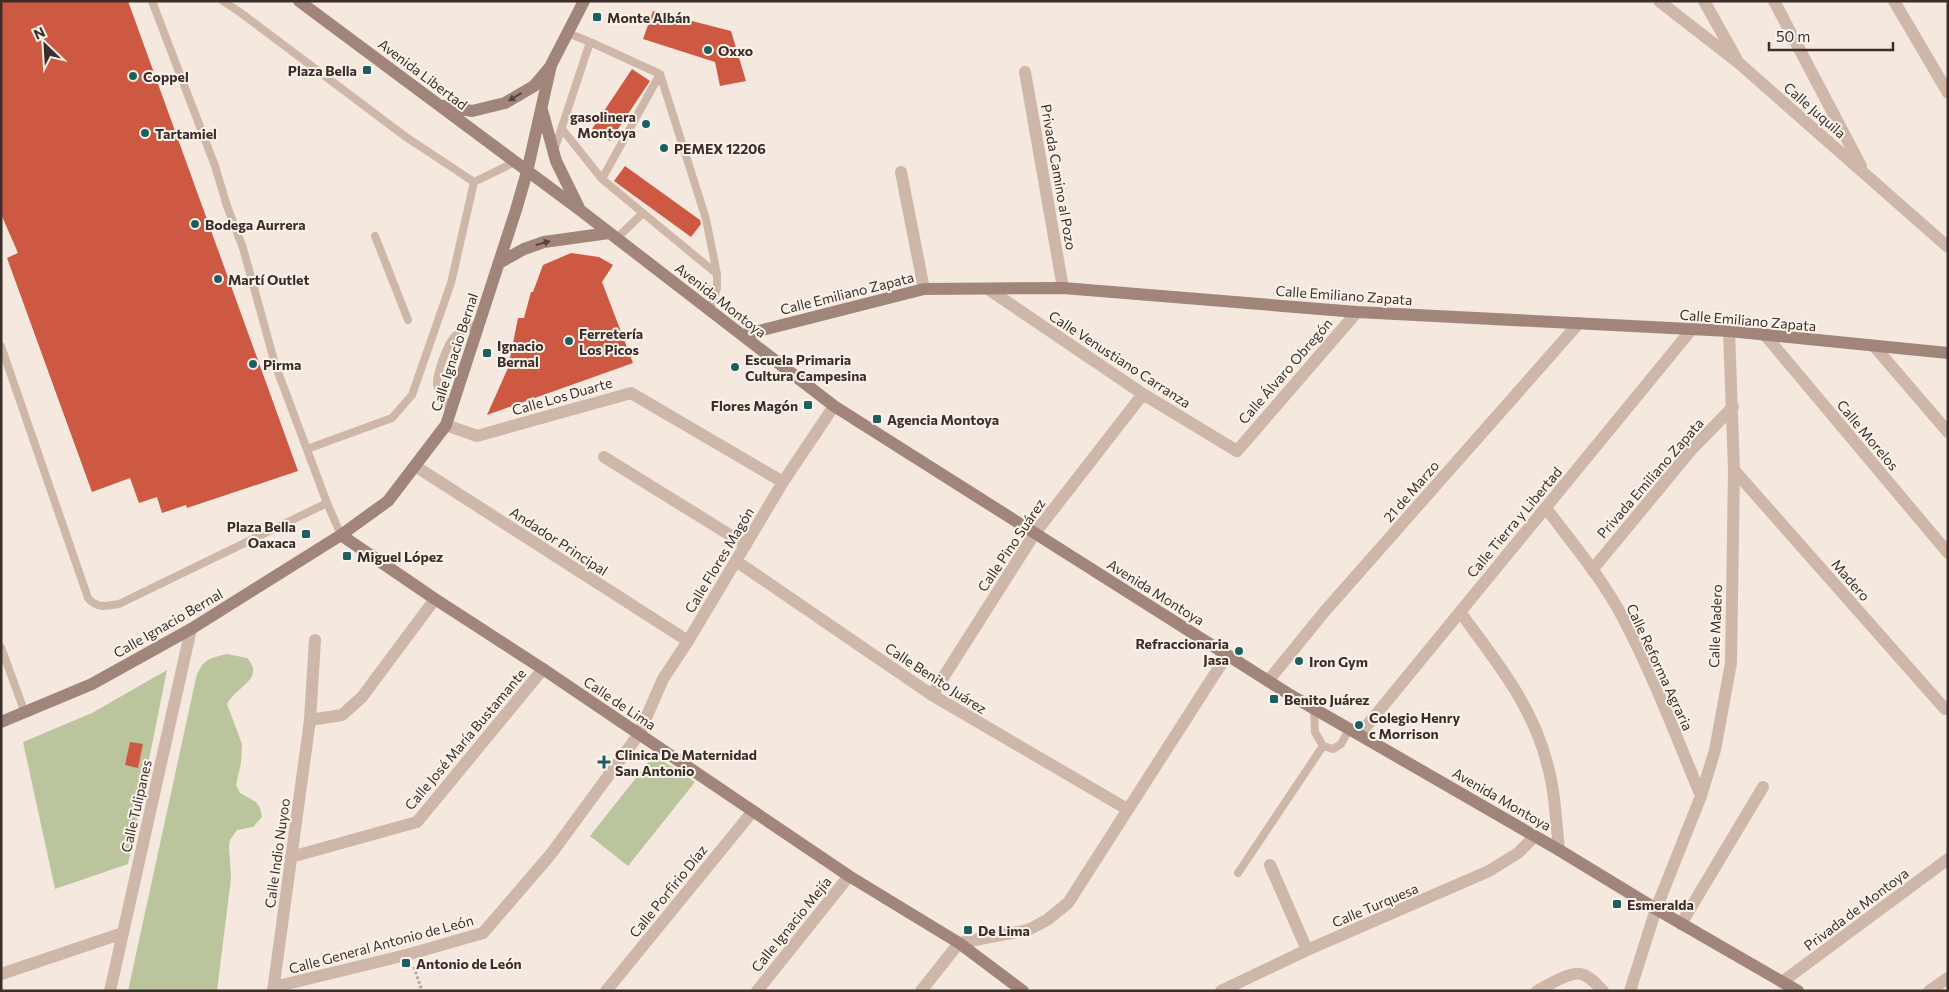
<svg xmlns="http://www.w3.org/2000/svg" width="1949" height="992" font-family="Commissioner,sans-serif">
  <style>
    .green { fill: #bbc59d }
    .building { fill: #ce5942 }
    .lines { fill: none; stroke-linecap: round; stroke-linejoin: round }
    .path { stroke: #baa193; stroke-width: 3; stroke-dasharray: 2.5 2.5; stroke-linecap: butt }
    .lane { stroke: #ceb7a9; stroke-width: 8 }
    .street { stroke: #ceb7a9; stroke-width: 12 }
    .secondary { stroke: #a2857a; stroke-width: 12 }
    .oneway { fill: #55433d }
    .poi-dot { fill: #1b605f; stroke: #fbf3eb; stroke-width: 2 }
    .labels { text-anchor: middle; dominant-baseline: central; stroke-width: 4; stroke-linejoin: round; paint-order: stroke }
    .poi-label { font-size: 14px; font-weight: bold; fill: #3b2d29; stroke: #fbf3eb; text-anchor: start }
    .street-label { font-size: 14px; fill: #3b2d29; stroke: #fbf3eb }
  </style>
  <rect width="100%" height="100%" fill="#f5e8de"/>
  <path class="green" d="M227,654L247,658C266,679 236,686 227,704L242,744L241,763L236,785L240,793L256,802L260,808L262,817L253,827L237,830L230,840L229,846L231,878L217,991H128L196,678C202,660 209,658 227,654Z
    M167,670L128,864L55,889L23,742L92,713Z
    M654,755L695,782L628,866L590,836Z"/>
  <path class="building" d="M1,1H128L298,471L187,508L186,505L162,513L157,497L139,503L130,478L92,492L7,258L18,253L1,214Z
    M653,11L731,31L746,81L720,86L715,62L643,39Z
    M632,69L650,81L610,141L592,129Z
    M625,166L700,220L701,224L691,237L614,181Z
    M571,253L599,257L613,265L602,282L633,363L487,415L508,368L518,318H524L531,292H533L543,265Z
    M130,742L143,744L138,768L125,765Z"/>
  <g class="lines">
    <path class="path" d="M414,967L422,991"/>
    <path class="lane" d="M152,1L215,166L227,206L243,248L275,364L327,503L341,535
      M223,1L241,13L406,137L474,182L515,162
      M568,33L590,42
      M562,129L602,179
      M554,151L590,42L660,74
      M643,213L717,274
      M375,236L408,320
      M617,238L643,213L602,179L660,74L706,219L717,274V288L710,310
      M1,346L88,598C97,609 107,606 119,604L327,503
      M451,412C446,403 438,393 437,384C436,375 448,342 455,336C461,331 471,327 479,323
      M307,449L392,418L412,395L451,283L474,182
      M1,647L25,713
      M1314,708L1315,732L1323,746L1333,749L1341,744L1350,728
      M1238,873L1323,746"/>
    <path class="street" d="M1659,1L1740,64L1948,247
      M1704,1L1736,58
      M1774,1L1861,166
      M1894,1L1948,93
      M1025,72L1063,288
      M901,172L924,289
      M988,289L1143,394L1237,451L1357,312
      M1765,335L1948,553
      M1874,346L1948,432
      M446,425L477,436L631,393L783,482
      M604,457L746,545
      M415,466L688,641
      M1734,470L1945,709
      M1546,508C1572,543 1602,578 1623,618C1653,675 1676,736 1701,796
      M736,561L932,695L1127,809
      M1592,570L1692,449L1733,407
      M1460,612C1495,660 1532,704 1547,763C1555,791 1556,821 1559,850
      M1268,681L1325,611L1579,323
      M932,695L1035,533L1143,394
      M310,720L342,715L362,697L435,599
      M1360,734L1692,329
      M291,857L417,822L543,669
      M1270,865L1307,950
      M1681,924L1763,787
      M1,974L123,933
      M1782,982L1948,859
      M274,987L410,954L483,933L551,854L639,734L663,679L688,641L783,482L834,406
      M110,991L191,629
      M273,991L310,720L315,640
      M606,991L753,811
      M757,991L849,876
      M921,991L959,943L1028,930L1047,920L1068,903L1227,655
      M1221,991L1307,950L1489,871L1518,853L1535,836
      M1537,991C1547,986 1570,971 1581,974C1590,976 1597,985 1603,991
      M1630,991L1656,909L1701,796L1715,750L1731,663L1734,470L1729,331
      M1929,991L1948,978"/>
    <path class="secondary" d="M299,1L580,210L834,406L1292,696L1559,850L1656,909L1798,991
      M443,106L472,111L505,103L534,86L551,66
      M542,110L556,161L579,208
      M499,263L524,249L544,242L609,233
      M743,335L924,289L1063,288L1357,312L1729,331L1948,353
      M341,535L435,599L543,669L849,876L959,943L1023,991
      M1,722L92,684L191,629L341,535L388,501L446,425L516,210L527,172L551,65L584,1"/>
  </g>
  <defs><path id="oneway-solid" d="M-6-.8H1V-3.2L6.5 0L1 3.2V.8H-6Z" transform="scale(1.25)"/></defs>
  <g class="oneway">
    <use href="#oneway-solid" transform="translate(515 97) rotate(149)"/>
    <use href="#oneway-solid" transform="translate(543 243) rotate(-15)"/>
  </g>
  <g class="poi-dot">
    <rect x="592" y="12" width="10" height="10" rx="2.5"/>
    <circle cx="708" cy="50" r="5"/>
    <rect x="362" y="65" width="10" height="10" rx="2.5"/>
    <circle cx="133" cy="76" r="5"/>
    <circle cx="646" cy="124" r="5"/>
    <circle cx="145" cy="133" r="5"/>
    <circle cx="664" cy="148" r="5"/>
    <circle cx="195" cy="224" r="5"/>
    <circle cx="218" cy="279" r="5"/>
    <circle cx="569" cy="341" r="5"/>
    <rect x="482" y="348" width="10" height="10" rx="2.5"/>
    <circle cx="253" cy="364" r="5"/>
    <circle cx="735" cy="367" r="5"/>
    <rect x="803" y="400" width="10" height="10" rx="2.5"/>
    <rect x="872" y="414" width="10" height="10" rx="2.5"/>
    <rect x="301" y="529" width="10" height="10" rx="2.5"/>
    <rect x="342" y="551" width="10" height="10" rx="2.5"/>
    <circle cx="1239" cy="651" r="5"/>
    <circle cx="1299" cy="661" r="5"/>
    <rect x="1269" y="694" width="10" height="10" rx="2.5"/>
    <circle cx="1359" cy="725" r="5"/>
    <path d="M601.5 754.5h5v5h5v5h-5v5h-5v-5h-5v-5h5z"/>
    <rect x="1612" y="899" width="10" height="10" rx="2.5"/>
    <rect x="963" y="925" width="10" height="10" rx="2.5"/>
    <rect x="401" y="958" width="10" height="10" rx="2.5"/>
  </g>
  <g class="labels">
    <g class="poi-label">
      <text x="607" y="17">Monte Albán</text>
      <text x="718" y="50">Oxxo</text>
      <text x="357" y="70" text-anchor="end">Plaza Bella</text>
      <text x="143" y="76">Coppel</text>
      <text x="636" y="116" text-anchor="end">gasolinera<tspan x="636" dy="16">Montoya</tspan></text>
      <text x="155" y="133">Tartamiel</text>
      <text x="674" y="148">PEMEX 12206</text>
      <text x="205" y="224">Bodega Aurrera</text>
      <text x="228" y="279">Martí Outlet</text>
      <text x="579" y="333">Ferretería<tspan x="579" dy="16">Los Picos</tspan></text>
      <text x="497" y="345">Ignacio<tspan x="497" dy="16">Bernal</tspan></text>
      <text x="745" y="359">Escuela Primaria<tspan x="745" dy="16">Cultura Campesina</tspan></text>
      <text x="263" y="364">Pirma</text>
      <text x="798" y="405" text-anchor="end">Flores Magón</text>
      <text x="887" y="419">Agencia Montoya</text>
      <text x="296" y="526" text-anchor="end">Plaza Bella<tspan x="296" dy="16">Oaxaca</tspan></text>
      <text x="357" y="556">Miguel López</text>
      <text x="1229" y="643" text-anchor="end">Refraccionaria<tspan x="1229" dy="16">Jasa</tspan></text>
      <text x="1309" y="661">Iron Gym</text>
      <text x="1284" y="699">Benito Juárez</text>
      <text x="1369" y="717">Colegio Henry<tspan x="1369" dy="16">c Morrison</tspan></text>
      <text x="615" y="754">Clinica De Maternidad<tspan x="615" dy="16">San Antonio</tspan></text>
      <text x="1627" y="904">Esmeralda</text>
      <text x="978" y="930">De Lima</text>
      <text x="416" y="963">Antonio de León</text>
    </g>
    <g class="street-label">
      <text transform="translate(423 74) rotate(37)">Avenida Libertad</text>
      <text transform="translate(1815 110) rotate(41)">Calle Juquila</text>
      <text transform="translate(1059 177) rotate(80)">Privada Camino al Pozo</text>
      <text transform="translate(847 293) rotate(-14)">Calle Emiliano Zapata</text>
      <text transform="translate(1344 295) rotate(4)">Calle Emiliano Zapata</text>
      <text transform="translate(721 300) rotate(38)">Avenida Montoya</text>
      <text transform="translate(1748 320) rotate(5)">Calle Emiliano Zapata</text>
      <text transform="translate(454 352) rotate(-72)">Calle Ignacio Bernal</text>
      <text transform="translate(1120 359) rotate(33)">Calle Venustiano Carranza</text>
      <text transform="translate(1285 371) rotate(-49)">Calle Álvaro Obregón</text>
      <text transform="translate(562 396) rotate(-16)">Calle Los Duarte</text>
      <text transform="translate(1868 435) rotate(50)">Calle Morelos</text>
      <text transform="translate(1650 478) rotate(-49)">Privada Emiliano Zapata</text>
      <text transform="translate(1411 491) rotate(-49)">21 de Marzo</text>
      <text transform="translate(1514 522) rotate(-50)">Calle Tierra y Libertad</text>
      <text transform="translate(559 541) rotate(33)">Andador Principal</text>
      <text transform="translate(1011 545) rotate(-56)">Calle Pino Suárez</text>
      <text transform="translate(719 560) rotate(-59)">Calle Flores Magón</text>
      <text transform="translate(1851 580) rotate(49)">Madero</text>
      <text transform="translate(1156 592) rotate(32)">Avenida Montoya</text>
      <text transform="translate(168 623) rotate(-30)">Calle Ignacio Bernal</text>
      <text transform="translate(1715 626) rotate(-88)">Calle Madero</text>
      <text transform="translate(1660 667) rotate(65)">Calle Reforma Agraria</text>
      <text transform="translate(936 678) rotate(33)">Calle Benito Juárez</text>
      <text transform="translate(620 703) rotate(34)">Calle de Lima</text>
      <text transform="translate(465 739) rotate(-50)">Calle José María Bustamante</text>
      <text transform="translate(1502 799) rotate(30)">Avenida Montoya</text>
      <text transform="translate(136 806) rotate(-77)">Calle Tulipanes</text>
      <text transform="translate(277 853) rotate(-82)">Calle Indio Nuyoo</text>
      <text transform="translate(668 891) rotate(-51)">Calle Porfirio Díaz</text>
      <text transform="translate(1375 905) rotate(-23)">Calle Turquesa</text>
      <text transform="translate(1856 909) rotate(-37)">Privada de Montoya</text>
      <text transform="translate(791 924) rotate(-51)">Calle Ignacio Mejía</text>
      <text transform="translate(381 944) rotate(-15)">Calle General Antonio de León</text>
    </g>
  </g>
  <rect width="1949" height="992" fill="none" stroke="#3b2d29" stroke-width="5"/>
  <g transform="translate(45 45) rotate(335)" stroke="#fbf3eb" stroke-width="4" paint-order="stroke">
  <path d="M0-4L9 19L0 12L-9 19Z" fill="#3b2d29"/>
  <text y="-8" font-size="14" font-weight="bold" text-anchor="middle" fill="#3b2d29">N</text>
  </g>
  <path d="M1769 42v8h124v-8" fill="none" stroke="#3b2d29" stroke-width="2.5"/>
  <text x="1776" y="42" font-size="15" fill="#3b2d29" stroke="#fbf3eb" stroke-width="4" paint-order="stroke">50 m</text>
</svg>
